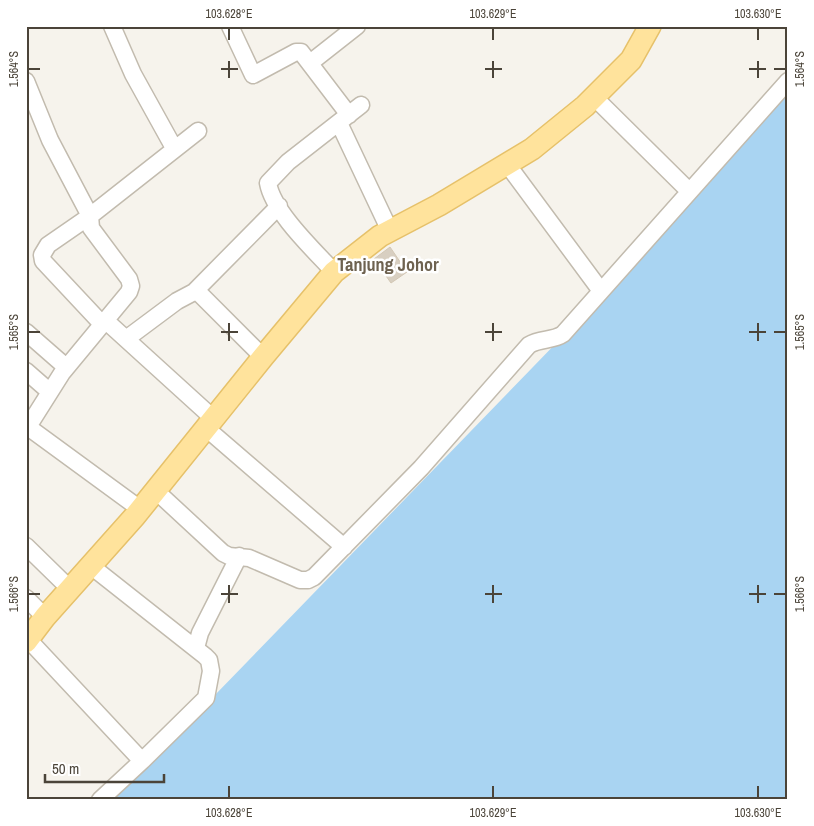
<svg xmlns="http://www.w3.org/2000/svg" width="814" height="826" font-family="'Archivo Narrow',sans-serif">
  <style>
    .water { fill: #a9d4f2 }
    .building { fill: #d8cfc1; stroke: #d3c7b4 }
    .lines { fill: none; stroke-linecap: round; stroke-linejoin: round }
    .minor-casing { stroke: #c2bbae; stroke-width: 19 }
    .major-casing { stroke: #e6c16a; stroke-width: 24 }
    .minor { stroke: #fff; stroke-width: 16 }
    .major { stroke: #ffe39c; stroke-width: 21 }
    .ticks { fill: none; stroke: #4b4439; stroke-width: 2 }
    .labels { text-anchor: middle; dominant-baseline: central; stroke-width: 5; stroke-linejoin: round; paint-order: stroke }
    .quarter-label { font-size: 18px; font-weight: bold; fill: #6e6250; stroke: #fff }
    .neatline { fill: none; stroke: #4b4439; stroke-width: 2 }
    .ticks-label { font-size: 12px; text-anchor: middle; fill: #4b4439 }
  </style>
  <rect width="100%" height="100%" fill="#f6f3ec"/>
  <path class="water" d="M788,85V800H98L214,696L597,301Z"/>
  <path class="building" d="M390,247L407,272L391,283L374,259Z"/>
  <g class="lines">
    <defs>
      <path id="minor" d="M112,26L133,74L174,148
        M230,26L253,75L296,52H301L349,115
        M310,63L357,26
        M26,81L50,140L90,216L91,228L129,279L131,286L129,292L62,373L26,430
        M594,97L689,191
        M339,123L390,231
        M507,164L601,291
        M334,272C314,250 273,212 268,183L288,162L361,105
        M194,292L279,206
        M105,320L214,419
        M102,324L43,261L42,255L48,245L90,216L198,131
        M26,332L66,367
        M126,339L177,301L194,292L200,294L263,357
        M26,371L50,392
        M28,427L140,509
        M206,428L344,547
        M155,490L223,553L229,556L249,558L300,580H308L314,577L421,468L529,345C540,338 553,341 563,334L788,81
        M26,546L70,589
        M91,566L205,656L209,660L211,671L206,698L142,761L100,800
        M26,598L45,617
        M26,637L142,761
        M196,648L200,633L239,556"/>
      <path id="major" d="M26,642L45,617L135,516L263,357L334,272L380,236L439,205L532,149L585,106L631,60L650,26"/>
    </defs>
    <use href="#minor" class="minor-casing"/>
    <use href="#major" class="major-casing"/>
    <use href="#minor" class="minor"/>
    <use href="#major" class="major"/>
  </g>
  <path class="ticks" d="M229,28V40M493,28V40M758,28V40M229,61V78M493,61V78M758,61V78M28,69H40M221,69H238M485,69H502M749,69H766M774,69H786M229,323V341M493,323V341M758,323V341M28,332H40M221,332H238M485,332H502M749,332H766M774,332H786M229,585V603M493,585V603M758,585V603M28,594H40M221,594H238M485,594H502M749,594H766M774,594H786M229,786V798M493,786V798M758,786V798"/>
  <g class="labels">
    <g class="quarter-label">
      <text x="388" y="264">Tanjung Johor</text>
    </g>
  </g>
  <rect width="814" height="826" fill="none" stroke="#ffffff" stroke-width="55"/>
  <path d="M45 774v8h119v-8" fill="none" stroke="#4b4439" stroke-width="2.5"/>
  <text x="52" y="774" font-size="15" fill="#4b4439" stroke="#ffffff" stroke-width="4" paint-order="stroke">50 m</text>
  <rect x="28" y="28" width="758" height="770" class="neatline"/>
  <g class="ticks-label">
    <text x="229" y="18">103.628°E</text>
    <text x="493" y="18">103.629°E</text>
    <text x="758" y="18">103.630°E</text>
    <text transform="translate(14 69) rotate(-90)" y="4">1.564°S</text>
    <text transform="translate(800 69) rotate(-90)" y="4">1.564°S</text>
    <text transform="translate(14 332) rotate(-90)" y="4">1.565°S</text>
    <text transform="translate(800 332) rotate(-90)" y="4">1.565°S</text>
    <text transform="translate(14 594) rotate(-90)" y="4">1.566°S</text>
    <text transform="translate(800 594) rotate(-90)" y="4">1.566°S</text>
    <text x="229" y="817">103.628°E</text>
    <text x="493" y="817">103.629°E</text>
    <text x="758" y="817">103.630°E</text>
  </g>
</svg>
